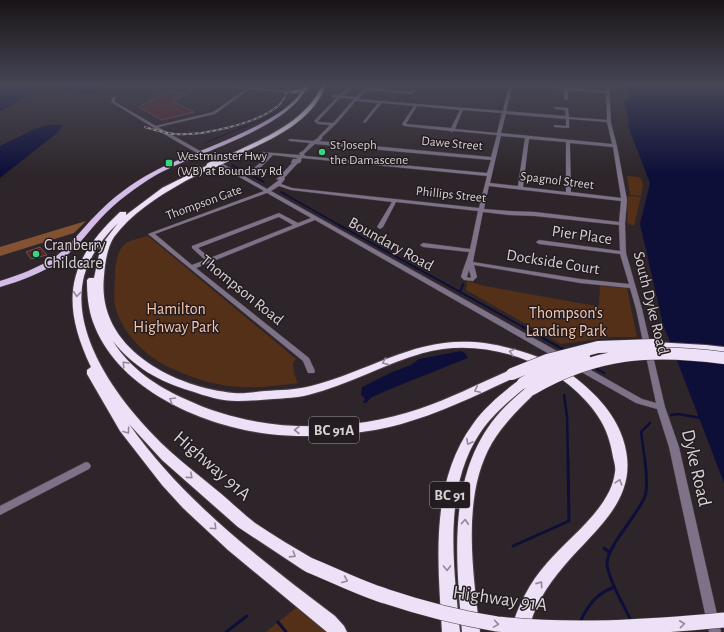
<svg xmlns="http://www.w3.org/2000/svg" width="724" height="632" font-family="'Alegreya Sans',sans-serif">
  <style>
    .green { fill: #543019 }
    .forest { fill: #835233 }
    .water { fill: #0d0f39 }
    .lines { fill: none; stroke-linecap: round; stroke-linejoin: round }
    .stream-far4 { stroke: #0d0f39; stroke-width: 1 }
    .stream-far3 { stroke: #0d0f39; stroke-width: 1.5 }
    .stream-far2 { stroke: #0d0f39; stroke-width: 2 }
    .stream-far1 { stroke: #0d0f39; stroke-width: 2.5 }
    .stream { stroke: #0d0f39; stroke-width: 3 }
    .building { fill: #592328; stroke: #625657 }
    .minor-casing { stroke: #494145; stroke-width: 1 }
    .major-casing { stroke: #494145; stroke-width: 1 }
    .highway-casing { stroke: #494145; stroke-width: 2 }
    .minor { fill: #7d7288; fill-rule: evenodd }
    .major { fill: #d4bce9; fill-rule: evenodd }
    .highway { fill: #ede1f7; fill-rule: evenodd }
    .rail-casing { stroke: #b7b1b4; stroke-width: 2 }
    .rail { stroke: #241c20; stroke-width: 1; stroke-dasharray: 3; stroke-linecap: butt }
    .highway-bridge-far2-casing { stroke: #494145; stroke-width: 8; stroke-linecap: butt }
    .highway-bridge-far1-casing { stroke: #494145; stroke-width: 13; stroke-linecap: butt }
    .highway-bridge-casing { stroke: #494145; stroke-width: 16; stroke-linecap: butt }
    .highway-bridge-far2 { stroke: #ede1f7; stroke-width: 7 }
    .highway-bridge-far1 { stroke: #ede1f7; stroke-width: 12 }
    .highway-bridge { stroke: #ede1f7; stroke-width: 15 }
    .oneway { stroke: #938896 }
    .poi-dot { fill: #35d881; stroke: #241c20; stroke-width: 1.5 }
    .labels { text-anchor: middle; dominant-baseline: central; stroke-width: 3; stroke-linejoin: round; paint-order: stroke }
    .far-street-label { font-size: 13px; fill: #d7d1d4; stroke: #241c20 }
    .far-poi-label { font-size: 13px; fill: #d7d1d4; stroke: #241c20; text-anchor: start }
    .shield { fill: #241c20; stroke: #a19b9e; stroke-width: 1 }
    .shield-label { font-size: 15px; font-weight: bold; fill: #d7d1d4 }
    .street-label { font-size: 16px; fill: #d7d1d4; stroke: #241c20 }
    .poi-label { font-size: 16px; fill: #d7d1d4; stroke: #241c20; text-anchor: start }
    .park-label { font-size: 16px; fill: #f8c9ad; stroke: #241c20 }
    .near-street-label { font-size: 19px; fill: #d7d1d4; stroke: #241c20 }
  </style>
  <rect width="100%" height="100%" fill="#2e252a"/>
  <path class="green" d="M627,176L640,177L643,184L641,196L630,195Z
    M628,196L641,197L634,226L627,223Z
    M148,236L296,359L293,363L294,374L298,383C249,390 218,390 173,369C147,358 122,334 115,306C113,296 115,285 115,275C115,266 117,250 125,244C130,240 141,238 148,236Z
    M467,281L485,286L596,306L599,305L600,286L627,288L637,337H612L561,344L466,290Z
    M297,607L326,632H266Z"/>
  <path class="forest" d="M86,221L74,233L0,256V247Z"/>
  <path class="water" d="M0,85H108L93,94L86,95L49,88L41,89L0,111Z
    M626,85H724V483L663,324L640,224L650,183L628,126L629,121L624,101L631,95Z
    M49,125H63L57,133L0,178V146L37,128Z
    M461,351L465,353L468,358L393,388L372,397L366,403H363L365,399L361,395L362,387L390,373L411,365L419,359Z"/>
  <g class="lines">
    <path class="stream-far4" d="M298,89L300,85
      M504,97L507,85
      M497,111H499L501,105
      M205,143L268,117L284,107L295,95"/>
    <path class="stream-far3" d="M232,165L264,182
      M281,192L341,226"/>
    <path class="stream-far2" d="M339,225L525,328
      M460,292L463,284"/>
    <path class="stream-far1" d="M523,327L566,351
      M594,367L604,373
      M564,395L567,416L568,461
      M671,415L678,414L701,418
      M645,461L641,432L650,423"/>
    <path class="stream" d="M513,546L569,521L568,460
      M604,548L610,553
      M631,620C625,609 607,575 607,563C608,545 638,515 645,496C648,488 646,469 645,460
      M278,622L286,632
      M580,622C588,605 596,594 614,587
      M226,632L247,616"/>
  </g>
  <path class="building" d="M168,91L186,94L173,101L194,112L162,120L139,107Z
    M40,247L47,255L31,259L26,252Z"/>
  <g class="lines">
    <defs>
      <path id="minor" d="M208,85H225L306,93L304,94L249,89L215,114L158,127L267,189L279,180L276,179L279,177L292,163L291,162L293,159H296L298,158L273,155L258,170H254V168L269,155L262,154V152L300,155L299,153L303,151L310,143L290,141L288,140L290,139L313,141L318,138L319,136L330,125L318,124L314,121L337,97H332V95H339L350,87L341,85H355L349,92L342,96L356,97L368,85H371L369,88L410,92L413,90L415,91L411,94L367,90L358,99L503,111L509,85H513L506,111L566,116L565,110L555,109L554,108L556,107L568,108L569,117L607,120L606,93L568,90V99L566,100L564,99V89L522,85H539L606,91L605,85H609L611,123L617,146L627,200L625,224L626,253L642,309L665,407L679,447L721,632H709L669,447L657,409L636,403L576,369L575,367L576,365H582L642,399L656,403L636,309L630,288L580,283L474,265L477,277L473,281L464,280L461,277C463,268 467,261 469,252L423,247L420,245L423,243L470,249L478,211L396,202L383,227L380,229L377,227L392,202L291,190L279,186L271,191L564,355L565,357L564,359H558L315,220L196,268L309,358L315,371L314,373H308L303,361L148,234L264,191L169,137L111,102L113,97H115V102L156,126L213,112L246,89ZM340,98L354,99L333,123L319,122L318,121ZM356,101L378,103L363,122L365,123L382,103L414,106L402,124L404,126L450,131L452,132L454,131L497,135L491,157L319,141L322,139V137L337,123ZM417,106L460,110L451,128L406,124ZM463,110L502,113L497,133L455,129ZM506,114L566,119V126L554,125V127H555L569,128V119L607,122L612,144L501,133ZM501,136L525,138L518,186L490,183ZM529,139L566,142V192L523,187ZM570,143L613,147L621,198L571,192ZM315,144L491,160L487,173L305,156L304,154ZM302,158L487,176L479,208L292,188L281,184L285,179L284,178L297,164L301,162V160ZM489,186L621,201L619,222L535,212L509,211L484,209ZM267,193L311,218L298,223L279,213L192,246V248L205,260L192,265L155,234ZM483,212L509,215L535,216L619,225L620,251L539,240L536,242L539,244L620,254L629,284L580,279L473,262ZM279,217L293,225L210,258L198,248ZM469,270L471,277L470,278L467,277Z
        M86,462L89,463L91,466L89,469L0,515V506Z"/>
      <path id="major" d="M305,85H309L307,89L308,91H305C283,130 195,153 156,175C136,187 117,201 101,218C88,232 77,248 61,260C44,272 21,281 0,287V281C19,275 38,268 55,257C71,245 82,229 95,216C112,198 132,183 153,172C190,152 280,126 301,92L292,93L290,91L302,89Z"/>
      <path id="highway" d="M322,85H326C311,125 267,141 231,158H227V156C261,139 306,123 322,85Z
        M208,165L213,166C204,173 192,177 182,183C157,197 131,214 114,237C107,248 105,263 104,276C96,348 173,387 234,393C244,394 255,392 265,391C280,390 296,390 311,386C386,366 429,325 513,349C532,354 552,361 569,373C592,390 614,411 623,439C642,497 597,527 564,566C547,586 534,606 528,632H510C518,606 529,583 547,563C569,537 611,508 615,472C616,467 614,462 613,457C609,433 602,419 586,401C548,358 479,337 423,353C384,364 348,385 308,395C297,398 285,398 273,399C261,400 249,401 237,401C222,401 205,396 191,391C160,382 133,367 113,341C129,368 158,387 185,399C256,433 344,434 419,409C449,399 478,384 508,371H516L518,374L516,377C470,398 425,421 375,430C340,436 304,438 269,434C202,426 117,389 93,322C88,308 87,294 87,280L89,278H94L100,250L99,248L118,223C103,238 90,255 84,276C68,340 128,413 172,453C185,465 200,476 214,488C228,499 241,512 255,523C274,536 295,548 315,560L317,565L315,570L309,572L303,570L238,527L162,460L129,424C184,502 260,559 335,616L344,626L347,632H327L228,550L183,508L162,485L120,431L87,374V370L91,367C60,302 67,261 120,212H126V215L162,188Z
        M654,342L706,345L724,347V355L706,351L650,347L649,345L650,343Z
        M523,379L527,380L529,383L527,386C510,400 493,414 480,433C442,490 454,568 460,632H442C438,563 429,484 473,424C485,407 502,393 519,380Z
        M532,385L536,386L538,389L536,392C520,408 504,423 492,443C461,496 473,573 480,632H462C456,557 446,472 501,411C509,402 519,394 528,386Z"/>
    </defs>
    <use href="#minor" class="minor-casing"/>
    <use href="#major" class="major-casing"/>
    <use href="#highway" class="highway-casing"/>
    <use href="#minor" class="minor"/>
    <use href="#major" class="major"/>
    <use href="#highway" class="highway"/>
    <defs>
      <path id="rail" d="M145,127C155,130 164,133 175,134C202,136 256,124 278,106C284,101 287,92 290,85"/>
    </defs>
    <use href="#rail" class="rail-casing"/>
    <use href="#rail" class="rail"/>
    <defs>
      <path id="highway-bridge-far2" d="M210,166L229,157"/>
      <path id="highway-bridge-far1" d="M512,374L547,360L598,347L654,345
        M523,383L554,367L584,357
        M532,389C596,352 651,348 724,358"/>
      <path id="highway-bridge" d="M309,565C334,575 359,588 385,596C421,608 459,618 497,624C571,632 650,627 724,620"/>
    </defs>
    <use href="#highway-bridge-far2" class="highway-bridge-far2-casing"/>
    <use href="#highway-bridge-far1" class="highway-bridge-far1-casing"/>
    <use href="#highway-bridge" class="highway-bridge-casing"/>
    <use href="#highway-bridge-far2" class="highway-bridge-far2"/>
    <use href="#highway-bridge-far1" class="highway-bridge-far1"/>
    <use href="#highway-bridge" class="highway-bridge"/>
  </g>
  <defs><path id="oneway-chevron" d="M-2-3.5L2.5 0L-2 3.5" fill="none" stroke-width="1.6" stroke-linecap="round" stroke-linejoin="round"/></defs>
  <g class="oneway">
    <use href="#oneway-chevron" transform="translate(77 294) rotate(95)"/>
    <use href="#oneway-chevron" transform="translate(512 352) rotate(-165)"/>
    <use href="#oneway-chevron" transform="translate(385 362) rotate(159)"/>
    <use href="#oneway-chevron" transform="translate(125 364) rotate(-133)"/>
    <use href="#oneway-chevron" transform="translate(477 390) rotate(155)"/>
    <use href="#oneway-chevron" transform="translate(172 400) rotate(-150)"/>
    <use href="#oneway-chevron" transform="translate(297 430) rotate(-180)"/>
    <use href="#oneway-chevron" transform="translate(127 431) rotate(54)"/>
    <use href="#oneway-chevron" transform="translate(469 442) rotate(117)"/>
    <use href="#oneway-chevron" transform="translate(190 476) rotate(41)"/>
    <use href="#oneway-chevron" transform="translate(619 482) rotate(-72)"/>
    <use href="#oneway-chevron" transform="translate(465 522) rotate(-86)"/>
    <use href="#oneway-chevron" transform="translate(214 527) rotate(43)"/>
    <use href="#oneway-chevron" transform="translate(293 555) rotate(32)"/>
    <use href="#oneway-chevron" transform="translate(447 568) rotate(89)"/>
    <use href="#oneway-chevron" transform="translate(345 580) rotate(23)"/>
    <use href="#oneway-chevron" transform="translate(540 584) rotate(-55)"/>
    <use href="#oneway-chevron" transform="translate(496 624) rotate(9)"/>
    <use href="#oneway-chevron" transform="translate(682 624) rotate(-6)"/>
  </g>
  <linearGradient id="sky" x2="0" y2="1"><stop stop-color="#191417"/><stop offset="0.49" stop-color="#464655"/><stop offset="1" stop-color="#464655" stop-opacity="0"/></linearGradient>
  <rect width="724" height="174" fill="url(#sky)"/>
  <g class="poi-dot">
    <circle cx="322" cy="152" r="4"/>
    <rect x="165" y="159" width="8" height="8" rx="2"/>
    <circle cx="36" cy="254" r="4"/>
  </g>
  <g class="labels">
    <g class="far-street-label">
      <text transform="translate(452 144) rotate(5)">Dawe Street</text>
      <text transform="translate(557 181) rotate(7)">Spagnol Street</text>
      <text transform="translate(451 195) rotate(6)">Phillips Street</text>
      <text transform="translate(204 203) rotate(-20)">Thompson Gate</text>
    </g>
    <g class="far-poi-label">
      <text x="330" y="145">St Joseph<tspan x="330" dy="15">the Damascene</tspan></text>
      <text x="177" y="156">Westminster Hwy<tspan x="177" dy="15">(WB) at Boundary Rd</tspan></text>
    </g>
    <g class="shield">
      <rect x="309" y="417" width="50" height="26" rx="3"/>
      <rect x="430" y="482" width="40" height="26" rx="3"/>
    </g>
    <g class="shield-label">
      <text x="334" y="430">BC 91A</text>
      <text x="450" y="495">BC 91</text>
    </g>
    <g class="street-label">
      <text transform="translate(582 235) rotate(8)">Pier Place</text>
      <text transform="translate(391 244) rotate(29)">Boundary Road</text>
      <text transform="translate(553 262) rotate(9)">Dockside Court</text>
      <text transform="translate(242 290) rotate(39)">Thompson Road</text>
      <text transform="translate(651 303) rotate(76)">South Dyke Road</text>
    </g>
    <g class="poi-label">
      <text x="44" y="245">Cranberry<tspan x="44" dy="18">Childcare</tspan></text>
    </g>
    <g class="park-label">
      <text x="176" y="309">Hamilton<tspan x="176" dy="18">Highway Park</tspan></text>
      <text x="566" y="313">Thompson's<tspan x="566" dy="18">Landing Park</tspan></text>
    </g>
    <g class="near-street-label">
      <text transform="translate(212 466) rotate(41)">Highway 91A</text>
      <text transform="translate(696 468) rotate(77)">Dyke Road</text>
      <text transform="translate(500 599) rotate(8)">Highway 91A</text>
    </g>
  </g>
</svg>
